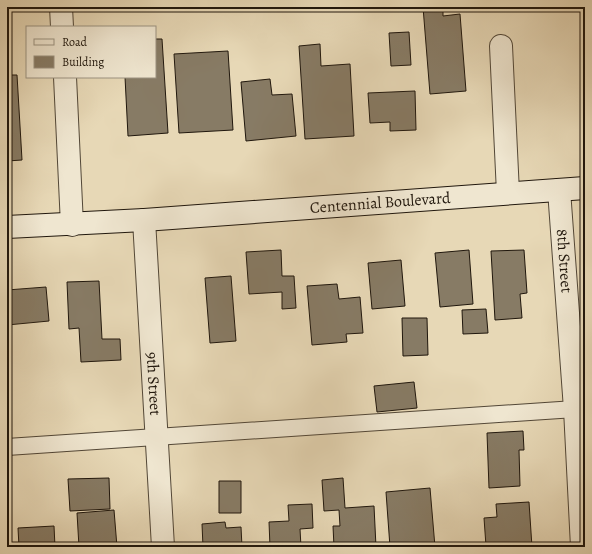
<svg xmlns="http://www.w3.org/2000/svg" width="592" height="554" font-family="Alegreya,serif">
  <style>
    .building { fill: #877b65; stroke: #20170d }
    .lines { fill: none; stroke-linecap: round; stroke-linejoin: round }
    .service-casing { stroke: #524737; stroke-width: 18 }
    .minor-casing { stroke: #524737; stroke-width: 24 }
    .secondary-casing { stroke: #20170d; stroke-width: 24 }
    .service { stroke: #efe6d0; stroke-width: 16 }
    .minor { stroke: #efe6d0; stroke-width: 22 }
    .secondary { stroke: #efe6d0; stroke-width: 22 }
    .labels { text-anchor: middle; dominant-baseline: central; stroke-width: 3.5; stroke-linejoin: round; paint-order: stroke }
    .street-label { font-size: 16px; fill: #20170d; stroke: #efe6d0 }
  </style>
  <rect width="100%" height="100%" fill="#e7d8b6"/>
  <filter id="stains"><feTurbulence type="fractalNoise" baseFrequency=".005" numOctaves="4"/><feColorMatrix values="0 0 0 0 .2 0 0 0 0 .09 0 0 0 0 .02 0 0 0 .5 -.17"/></filter>
  <radialGradient id="worn" r=".72"><stop offset=".6" stop-color="#630" stop-opacity="0"/><stop offset="1" stop-color="#630" stop-opacity=".3"/></radialGradient>
  <path class="building" d="M423,7H443V16L460,14L466,91L430,94Z
    M409,32L411,65L391,66L389,33Z
    M155,39H162L168,133L128,136L125,77H155Z
    M320,44L321,66L350,64L354,136L305,139L299,46Z
    M228,51L233,130L179,133L174,54Z
    M7,75H17L22,160L7,161Z
    M270,79L272,95L292,94L296,136L246,141L241,82Z
    M415,91L416,130L390,131V122L370,123L368,93Z
    M281,250L282,276H294L296,308L282,309V292L249,294L246,252Z
    M469,250L473,304L440,307L435,253Z
    M524,250L527,293L520,294L522,318L495,320L491,251Z
    M401,260L405,306L372,309L368,263Z
    M231,276L236,341L210,343L205,278Z
    M99,281L102,339H120L121,360L81,362L79,328L69,329L67,282Z
    M337,284L339,299L360,297L363,333L346,334L347,342L312,345L307,286Z
    M46,287L49,321L7,325V290Z
    M486,309L488,333L463,334L462,310Z
    M402,318H427L428,355L403,356Z
    M414,382L417,408L377,412L374,386Z
    M523,431L524,450H519L520,486L489,488L487,433Z
    M109,478L110,509L70,511L68,479Z
    M343,478L345,508L374,506L376,547H334L333,526H340L339,510L324,511L322,480Z
    M219,481H241V513H219Z
    M430,488L435,547H390L386,492Z
    M529,502L532,547L486,546L484,518L497,517L496,504Z
    M312,504L313,528L300,529L301,547H270L269,522L289,521L288,505Z
    M114,510L117,547H79L77,513Z
    M225,522L226,528L241,527L242,547H203L202,524Z
    M54,526L55,547H19L18,528Z"/>
  <g class="lines">
    <defs>
      <path id="service" d="M7,447L575,409"/>
      <g id="minor">
        <path d="M61,7L62,27"/>
        <path d="M501,46L508,193"/>
        <path d="M65,77L72,225"/>
        <path id="s1" d="M559,190L575,409L582,547"/>
        <path id="s2" d="M144,220L163,547"/>
      </g>
      <g id="secondary">
        <path id="s3" d="M7,227L144,220L585,188"/>
      </g>
    </defs>
    <use href="#service" class="service-casing"/>
    <use href="#minor" class="minor-casing"/>
    <use href="#secondary" class="secondary-casing"/>
    <use href="#service" class="service"/>
    <use href="#minor" class="minor"/>
    <use href="#secondary" class="secondary"/>
  </g>
  <g class="labels">
    <g class="street-label">
      <text stroke="none"><textPath href="#s3" startOffset="374">Centennial Boulevard</textPath></text>
      <text stroke="none"><textPath href="#s1" startOffset="71">8th Street</textPath></text>
      <text stroke="none"><textPath href="#s2" startOffset="164">9th Street</textPath></text>
    </g>
  </g>
  <rect width="592" height="554" fill="none" stroke="#e7d8b6" stroke-width="24"/>
  <rect x="8" y="8" width="576" height="538" fill="none" stroke="#20170d" stroke-width="2"/>
  <rect x="12" y="12" width="568" height="530" fill="none" stroke="#20170d"/>
  <rect x="26" y="26" width="130" height="52" fill="#efe6d0" stroke="#9c9382"/>
  <rect x="34" y="39" width="20" height="6" fill="#efe6d0" stroke="#9c9382"/>
  <text x="62" y="46" font-size="12" fill="#20170d">Road</text>
  <rect x="34" y="56" width="20" height="12" fill="#877b65" stroke="#9c9382"/>
  <text x="62" y="66" font-size="12" fill="#20170d">Building</text>
  <rect width="100%" height="100%" filter="url(#stains)"/>
  <rect width="100%" height="100%" fill="url(#worn)"/>
</svg>
